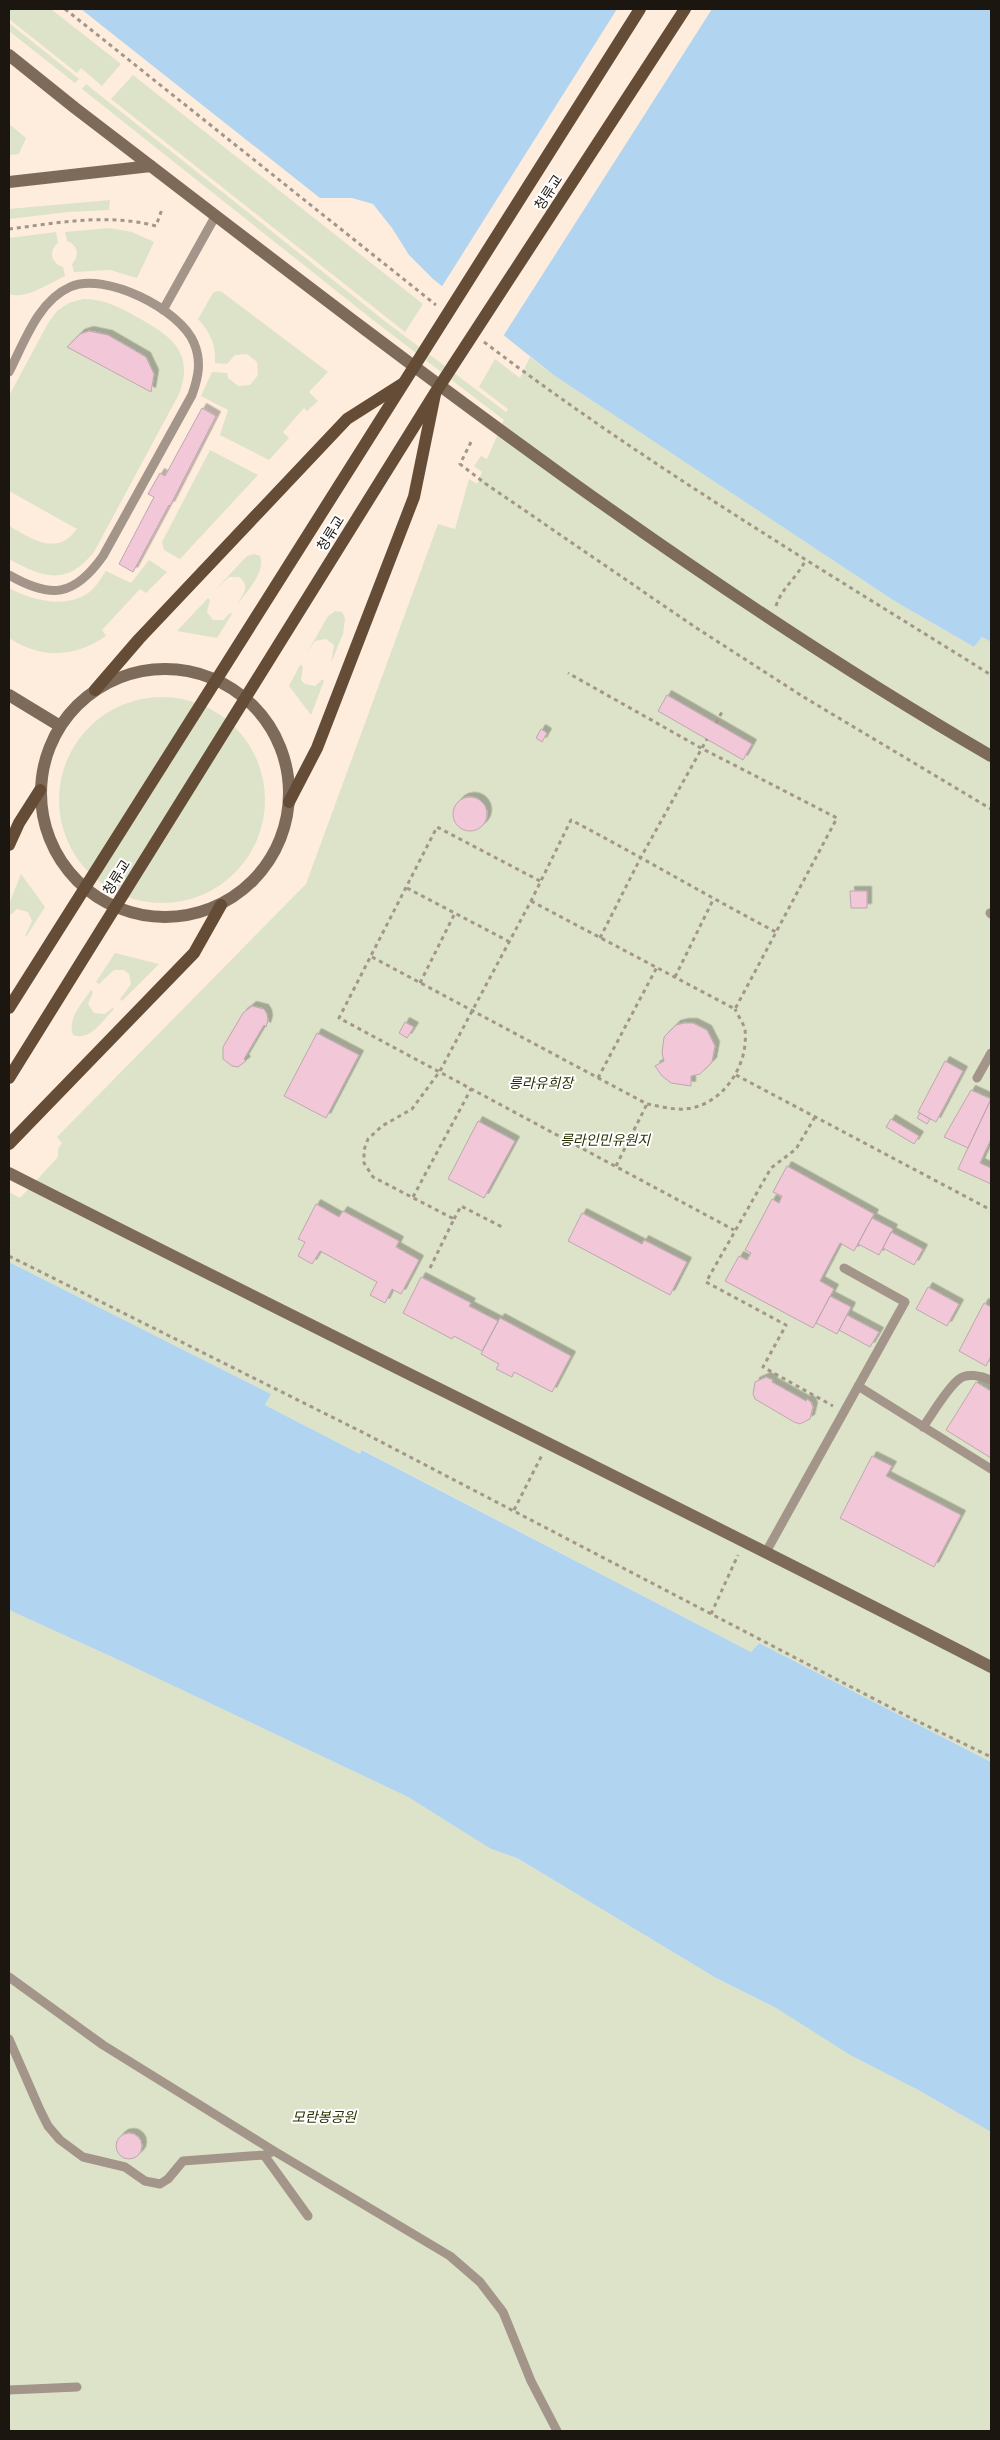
<svg xmlns="http://www.w3.org/2000/svg" width="1000" height="2440" font-family="'Playfair Display','Noto Sans KR',serif">
  <style>
    .green { fill: #dde3c8; fill-rule: evenodd }
    .water { fill: #b1d5f0 }
    .pier { fill: #feecdc }
    .building { fill: #f2c7d8; stroke: #bda7b0; filter: url(#shadow) }
    .lines { fill: none; stroke-linecap: round; stroke-linejoin: round }
    .path { stroke: #a3968a; stroke-width: 3; stroke-dasharray: 4 4; stroke-linecap: butt }
    .lane { stroke: #a39589; stroke-width: 9 }
    .secondary { stroke: #7e6a59; stroke-width: 12 }
    .primary { stroke: #644c37; stroke-width: 12 }
    .primary-bridge { stroke: #644c37; stroke-width: 12 }
    .labels { text-anchor: middle; dominant-baseline: central; stroke-width: 4; stroke-linejoin: round; paint-order: stroke }
    .street-label { font-size: 14px; fill: #1c1610; stroke: #fff }
    .park-label { font-size: 14px; font-style: italic; fill: #292f00; stroke: #fff }
  </style>
  <defs>
    <filter id="shadow"><feDropShadow dx="4.5" dy="-4.5" stdDeviation="0" flood-color="#0004"/></filter>
  </defs>
  <rect width="100%" height="100%" fill="#feecdc"/>
  <path class="green" d="M9,9H51L121,64L102,86L81,68L77,73L9,19Z
    M9,23L79,79L75,83L9,31Z
    M133,75L423,304L405,332L111,99Z
    M86,84L386,322L506,412L508,409L479,387L495,359L520,378L530,357L555,376L896,602L974,647L982,637L991,642V1762L759,1643L751,1652L363,1450L360,1454L265,1405L271,1394L9,1262V1206H12L9,1204V1192L20,1198L58,1157V1149L62,1143L57,1137L306,884L438,524L455,529L469,479L477,484L482,472L474,466L481,456L487,459L504,420L373,320L82,89Z
    M9,124L26,138L19,154L9,155Z
    M110,200L109,210L68,212L9,219V209Z
    M109,228L132,232L154,242L137,278L110,270L74,272L72,264C80,256 78,245 67,241L65,232Z
    M56,232L58,243C48,251 51,263 63,267L65,276C50,283 26,300 9,294V238Z
    M217,291L222,292L328,372L309,392L318,401L307,411L304,408L283,432L289,438L269,460L220,435L228,410L201,396L212,372L227,373L228,378L238,386L250,385L258,375L257,362L247,354L235,355L227,364L215,363C216,345 210,332 198,319L213,293Z
    M83,299C104,299 119,307 137,317C171,336 195,352 179,394L94,552C67,586 43,578 9,559V526C33,539 56,557 77,529L9,491V396L48,323L57,311L69,303ZM89,331C102,332 112,337 123,343C144,354 160,366 151,392L67,347L80,334Z
    M210,450L258,475L180,559L164,550L162,542Z
    M254,554L260,556C266,572 247,591 238,604C241,595 252,587 239,577H229L215,590L247,556Z
    M149,560L167,572L146,593L140,589L102,630L106,636C74,658 41,659 9,638V588C31,600 62,608 85,595C95,590 100,579 106,571L131,583Z
    M208,598L210,600L207,612L213,620H223L230,613L232,614L217,638L177,631Z
    M335,611L342,612L345,618L343,634L331,663L334,645L326,639L315,641L307,653L328,616Z
    M300,665L303,666L301,680L305,684L315,686L323,679L324,681L311,715L289,686Z
    M59 800a103 103 0 1 1 206 0a103 103 0 1 1-206 0Z
    M21,874L45,907L26,937L25,936L32,921L28,912L17,909L9,916V904Z
    M115,953L159,964L122,1001L120,999L131,984L129,974L124,970H114L99,984L96,982Z
    M91,990L93,992L88,1004L94,1013L105,1014L112,1008L114,1009C103,1020 90,1042 73,1035C67,1019 82,1003 91,990Z
    M9,1610L123,1662L408,1797L491,1849L517,1858L716,1978L776,2008L850,2055L920,2091L991,2132V2431H9Z"/>
  <path class="water" d="M81,9H991V642L982,637L974,647L896,602L555,376L433,279L409,255L392,228L373,204L352,198H320Z
    M9,1262L271,1394L265,1405L360,1454L362,1450L751,1652L759,1643L991,1762V2132L920,2091L850,2055L776,2008L716,1978L517,1858L491,1849L408,1797L123,1662L9,1610Z"/>
  <path class="pier" d="M617,9H712L502,338L441,288Z"/>
  <path class="building" d="M89,331L108,335L146,357L154,374L151,392L67,347L80,334Z
    M202,408L216,416L170,506L169,505L133,572L119,564L154,497L148,494L160,473L165,476Z
    M667,695L752,744L743,760L658,711Z
    M541,729L547,733L542,742L536,738Z
    M453 814a17 17 0 1 1 34 0a17 17 0 1 1-34 0Z
    M850,891H867V908H851Z
    M252,1006L264,1009L267,1014L268,1020L266,1027L264,1025L244,1059L246,1061L238,1067L232,1066L223,1059V1047L243,1013Z
    M405,1022L414,1027L407,1038L399,1033Z
    M684,1023H693L707,1030L715,1046L712,1062L700,1074L691,1076V1086L671,1083L662,1076L655,1066L664,1061L662,1053L664,1037L676,1025Z
    M317,1033L359,1055L326,1118L284,1096Z
    M945,1061L963,1071L936,1122L918,1112Z
    M971,1090L991,1099L968,1148L944,1137Z
    M991,1099V1139L980,1163L991,1168V1184L958,1169Z
    M920,1113L930,1119L927,1124L917,1118Z
    M891,1119L919,1136L914,1144L886,1127Z
    M478,1121L515,1141L484,1198L448,1179Z
    M787,1166L874,1214L854,1251L840,1243L820,1281L834,1289L813,1328L725,1281L739,1256L747,1260L751,1253L745,1250L772,1199L779,1203L782,1196L773,1192Z
    M316,1204L339,1217L343,1211L399,1241L396,1247L419,1260L401,1294L392,1289L385,1303L370,1295L377,1282L320,1251L312,1264L298,1256L305,1242L298,1239Z
    M582,1213L642,1244L644,1240L687,1262L670,1295L568,1241Z
    M872,1218L893,1229L879,1255L858,1244Z
    M891,1232L923,1249L914,1265L883,1248Z
    M421,1277L471,1303L469,1306L498,1321L482,1351L454,1336L452,1339L403,1313Z
    M928,1287L959,1304L947,1326L916,1309Z
    M830,1296L851,1307L837,1334L816,1323Z
    M984,1303L991,1307V1356L986,1366L959,1351Z
    M847,1315L879,1332L870,1347L839,1330Z
    M500,1318L571,1356L552,1392L514,1372L512,1377L496,1369L499,1364L481,1354Z
    M766,1377L773,1380L772,1382L806,1401L807,1399L811,1402L813,1407L810,1419L800,1424L794,1422L755,1399L753,1394L755,1382Z
    M976,1382L991,1391V1458L946,1430Z
    M872,1456L892,1466L886,1476L961,1515L934,1567L840,1518Z
    M116 2146a13 13 0 1 1 26 0a13 13 0 1 1-26 0Z"/>
  <g class="lines">
    <path class="path" d="M65,9L436,305
      M9,229C57,223 108,213 156,226L162,209
      M484,342C645,464 820,568 991,675
      M471,442L460,464L486,484L695,627L802,696L991,809
      M776,606C782,587 798,577 806,559
      M716,723L723,710
      M540,881L437,827L339,1018L734,1230
      M407,888L508,941
      M531,901L735,1009L837,818L701,748L568,673
      M600,938L641,857L707,739
      M372,957L647,1104C659,1106 673,1110 685,1109C722,1106 749,1066 745,1030C744,1024 738,1016 735,1009
      M675,977L713,900
      M420,983L455,913
      M736,1075L991,1210
      M598,1078L657,967
      M815,1117L796,1149L771,1168L706,1282L786,1325L763,1367L833,1406
      M616,1166L647,1104
      M413,1197L471,1089
      M454,1219L461,1206L504,1228
      M9,1256L364,1433L907,1716L991,1757
      M430,1268L454,1219L373,1177L364,1163V1150L368,1139L382,1126L412,1109L440,1071L531,901L571,820C640,856 707,896 776,932
      M514,1510L542,1455
      M711,1614L738,1555"/>
    <path class="lane" d="M163,310L216,215
      M9,372C24,343 38,301 70,287C105,271 181,310 194,343C202,362 198,378 192,395L103,556C74,597 51,599 9,575
      M990,913L991,914
      M977,1078L991,1053
      M858,1386L991,1469
      M923,1427C933,1413 946,1390 958,1380C966,1372 982,1376 991,1380
      M766,1552L905,1302L844,1268
      M9,1977L103,2045L274,2151L450,2256L480,2282L503,2312L531,2381L557,2431
      M9,2039L40,2110L48,2126L60,2140L83,2157L125,2167L145,2181L160,2184L168,2179L183,2161L264,2155L274,2151
      M264,2155L308,2216
      M9,2390L77,2387"/>
    <path class="secondary" d="M9,55L75,108C372,335 667,568 991,756
      M9,182L151,166
      M41 793a124 124 0 1 1 248 0a124 124 0 1 1-248 0Z
      M9,695L60,726
      M9,1173C335,1339 665,1499 991,1667"/>
    <path class="primary" d="M95,690L139,639L347,419L402,384
      M289,802L317,748L414,497L435,394
      M9,845L19,823L40,790
      M9,1144L194,953L221,905"/>
    <path class="primary-bridge" d="M9,1008L640,9
      M9,1078L435,393L685,9"/>
  </g>
  <g class="labels">
    <g class="street-label">
      <text transform="translate(548 192) rotate(-57)">청류교</text>
      <text transform="translate(330 533) rotate(-58)">청류교</text>
      <text transform="translate(116 877) rotate(-58)">청류교</text>
    </g>
    <g class="park-label">
      <text x="541" y="1082">릉라유희장</text>
      <text x="605" y="1139">릉라인민유원지</text>
      <text x="324" y="2116">모란봉공원</text>
    </g>
  </g>
  <rect width="1000" height="2440" fill="none" stroke="#1c1610" stroke-width="20"/>
</svg>
